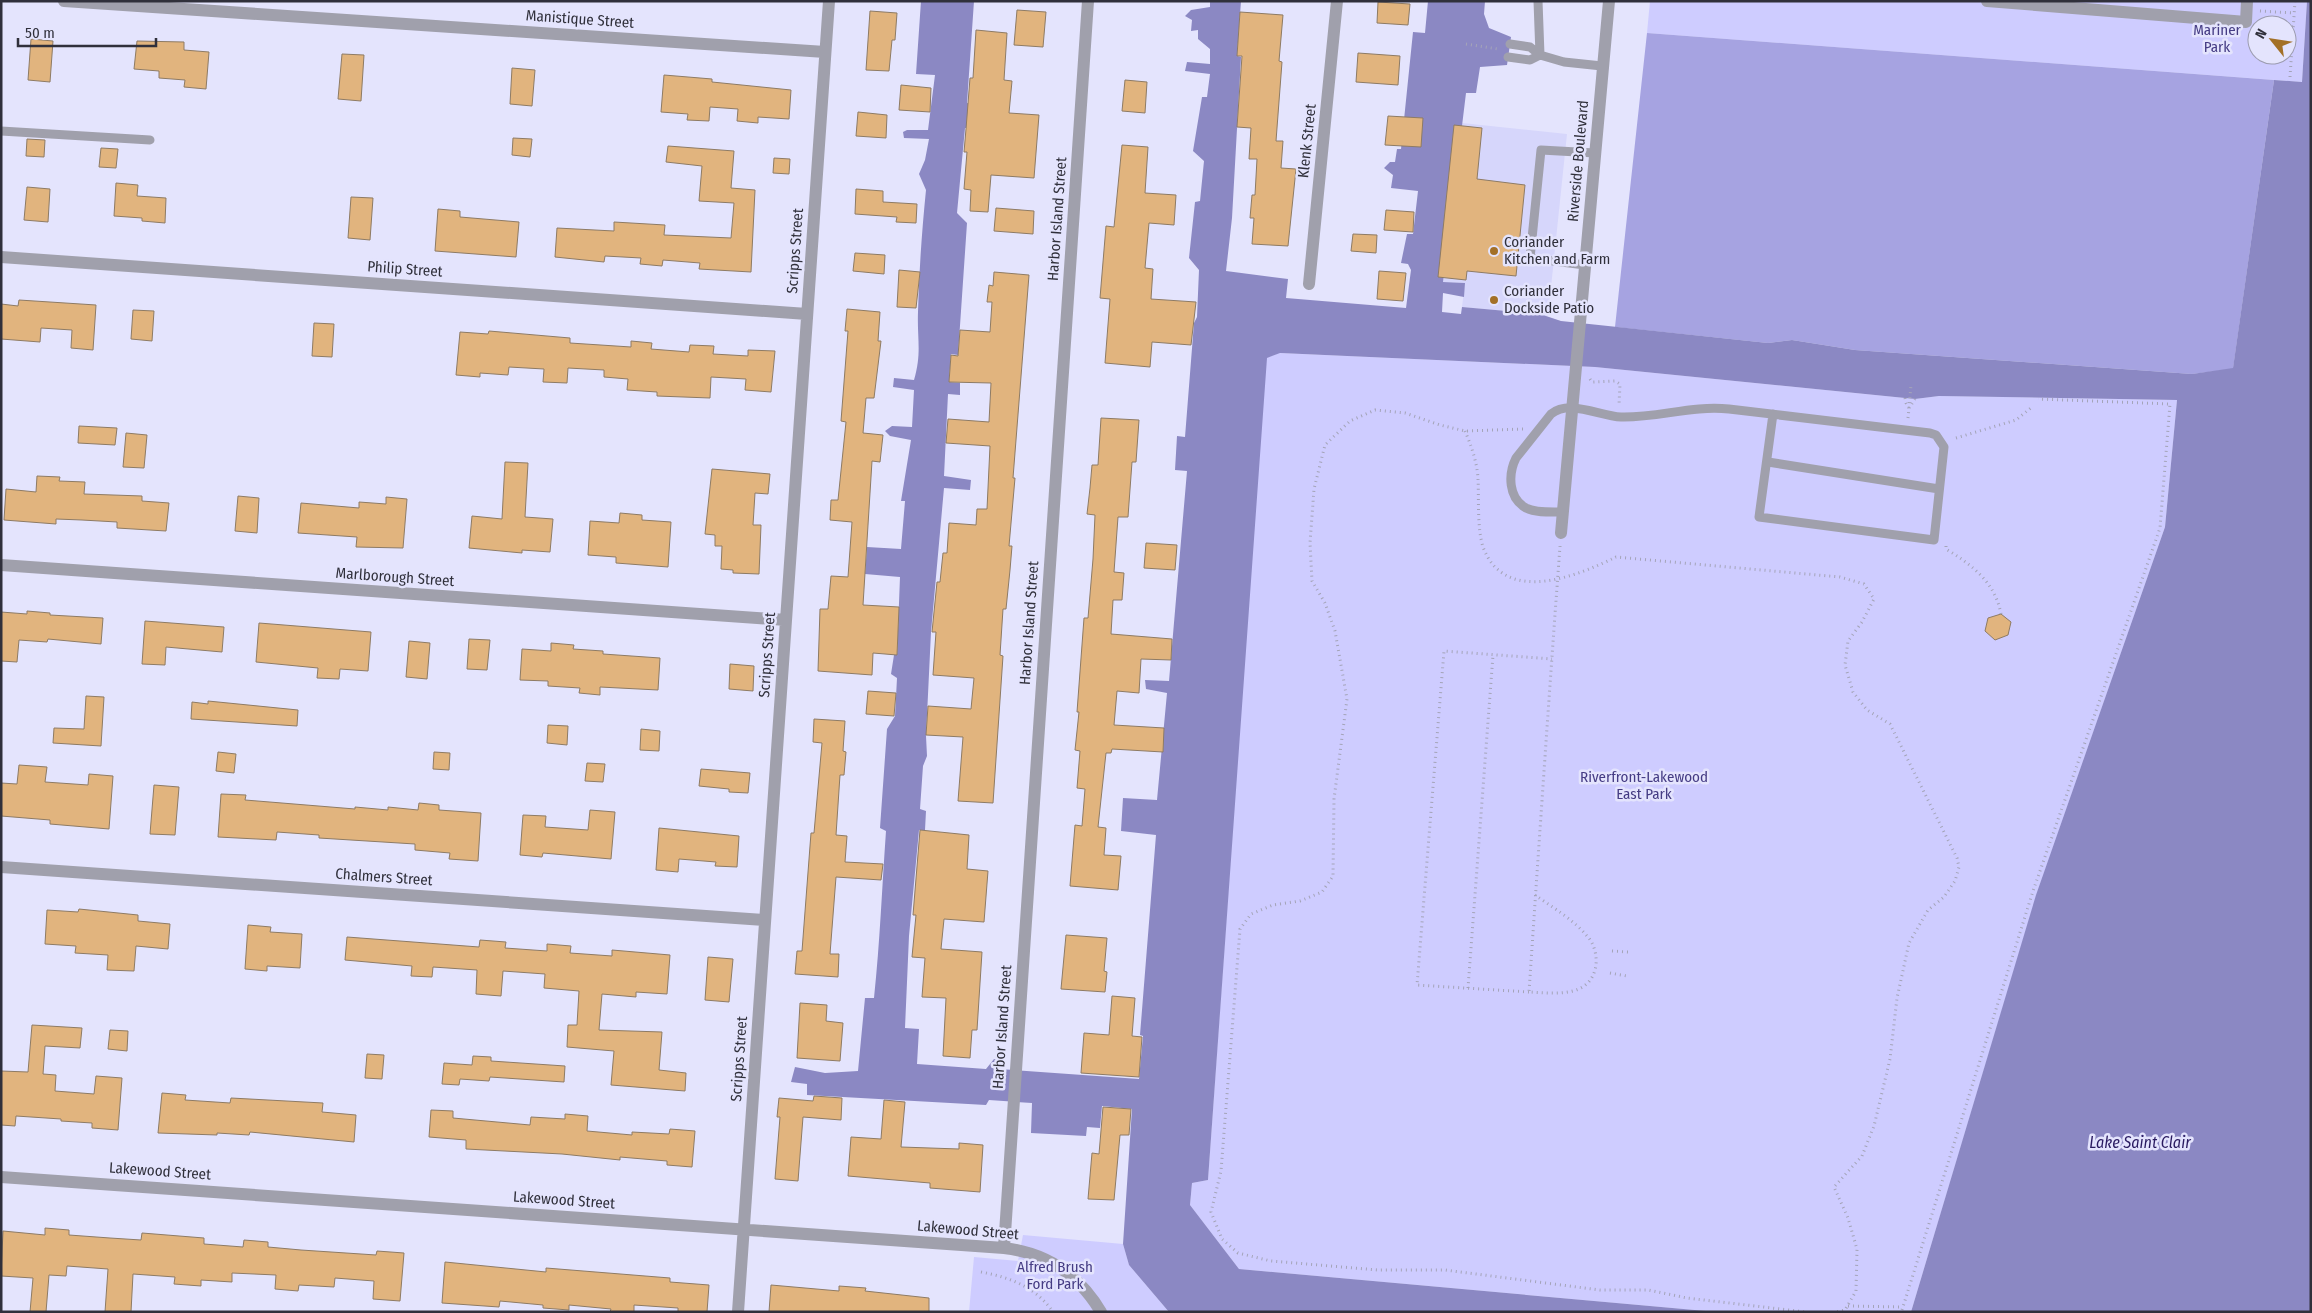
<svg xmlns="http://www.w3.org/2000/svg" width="2312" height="1313" font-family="'Fira Sans Condensed',sans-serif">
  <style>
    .built { fill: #d6d6fb }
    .green { fill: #ceccff; fill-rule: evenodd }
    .forest { fill: #a6a3e1 }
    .water { fill: #8b88c3 }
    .building { fill: #e1b47e; stroke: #8e7b64 }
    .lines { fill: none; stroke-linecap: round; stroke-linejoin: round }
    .path { stroke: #a4a4b8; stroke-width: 3; stroke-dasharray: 1 4; stroke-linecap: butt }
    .lane { stroke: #a0a0ac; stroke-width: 9 }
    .street { stroke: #a0a0ac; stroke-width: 12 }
    .poi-dot { fill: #a37027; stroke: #e4e4fd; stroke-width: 2 }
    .labels { text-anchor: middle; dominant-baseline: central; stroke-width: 5; stroke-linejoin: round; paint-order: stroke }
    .street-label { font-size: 15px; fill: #30303b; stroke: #e4e4fd }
    .park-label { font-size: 15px; fill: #453c84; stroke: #e4e4fd }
    .poi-label { font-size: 15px; fill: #30303b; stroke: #e4e4fd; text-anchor: start }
    .water-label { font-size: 16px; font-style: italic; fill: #291a60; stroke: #e4e4fd }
  </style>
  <rect width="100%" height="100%" fill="#e4e4fd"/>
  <path class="built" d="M1462,123L1567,134L1548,316L1540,314L1462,307L1465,283L1443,282Z"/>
  <path class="green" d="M1650,1H2307L2302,82L1647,33ZM2257,25H2287V55H2257Z
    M1279,353L1595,367L1915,399L1939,396L2177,400L2165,527L2038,890L1911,1312H1717L1239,1269L1190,1205L1192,1183L1208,1180L1263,394L1266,358Z
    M1023,1235L1123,1244L1129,1265L1169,1312H969L974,1257L1018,1261Z"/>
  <path class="forest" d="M1647,33L2274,80L2233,369L2192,374L1855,350L1792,340L1768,343L1615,327Z"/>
  <path class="water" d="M921,1H974L967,103L974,104L972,128H965L957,213L967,223L958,355L951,354L949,382L960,383V395L948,394L944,476L971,480L970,490L944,488L931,632L926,736L927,756L923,766L920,809L926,811L925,830H919L909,936L905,1028L919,1029L917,1064L986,1069L994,1059L999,1060V1069L1139,1079L1143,1036L1140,1035L1156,835L1121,831L1123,798L1157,800L1167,693L1146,689L1145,680L1169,681L1187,471L1175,470L1177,436L1185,437L1194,323L1197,317L1199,270L1189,258L1195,202L1200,201L1204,161L1193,151L1202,97H1207L1210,74L1185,71L1187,62L1210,64V49L1198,39V30L1191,31L1192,20L1185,16L1191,10L1210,7V1H1241L1237,56L1241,57L1232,218L1226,271L1288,279L1286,298L1406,308L1411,270L1408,264L1401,263L1407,234H1413L1418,191L1391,188L1393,175L1384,168L1390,162H1395L1397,149H1401L1413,32L1425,33L1428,1H1485L1484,14L1489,28L1511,37L1507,65L1480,67L1476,93H1466L1443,282L1465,283L1464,297L1443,293L1442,312L1461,314L1462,307L1540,314L1561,321L1768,343L1792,340L1855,350L2192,374L2233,368L2274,80L2302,82L2307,1H2311V1312H1911L2036,895L2165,527L2177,400L1939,396L1915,399L1595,367L1280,353L1267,358L1208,1180L1192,1183L1190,1205L1239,1269L1717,1312H1169L1129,1265L1123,1244L1132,1109L1102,1106L1100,1128L1087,1127L1086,1136L1031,1133L1032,1103L989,1100L986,1105L807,1095V1084L791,1082L795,1067L825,1073L858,1071L865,998H874C880,942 882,887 886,831L880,828L887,729L895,716L897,678L891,674L894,655H897L900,577L865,574L867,547L901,549L905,501H901L911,440L890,436L885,431L892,426L912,427L914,390L893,387L894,378L914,380C922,353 917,339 918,312C919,271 922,230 926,190L919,174L925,160L929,139L904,138L903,132L907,130H928L935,75L916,74Z"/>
  <path class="building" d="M1378,2L1410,4L1408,25L1377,23Z
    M1017,10L1046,12L1043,47L1014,45Z
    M870,11L897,13L895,40H892L889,71L866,70Z
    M1240,12L1283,15L1279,61L1282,62L1276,141H1283L1281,168L1296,169L1288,246L1252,244L1254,218H1250L1252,195H1255L1257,159H1249L1251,128L1237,127L1242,56H1237Z
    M976,30L1007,33L1004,80L1012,81L1009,113L1039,115L1034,178L991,175L988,212L970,211L971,190L964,189L967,152H964L966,129L970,78H973Z
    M31,39L53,41L50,82L28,80Z
    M137,41L184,42V50L209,52L206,89L184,87L185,80L159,78V71L134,69Z
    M1358,53L1400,56L1398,85L1356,82Z
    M342,54L364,55L361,101L338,99Z
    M512,68L535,70L532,106L510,104Z
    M664,75L712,79V82L791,90L789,119L758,117V123L737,121L738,109L710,107L709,121L687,120L688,114L661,112Z
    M1125,80L1147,82L1145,113L1122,111Z
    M901,85L931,88L930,112L899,110Z
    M858,112L887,115L886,138L856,136Z
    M1388,116L1423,118L1421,147L1385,145Z
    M1454,125L1482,128L1477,179L1525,185L1516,276L1467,271L1466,280L1438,277Z
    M513,138L532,139L530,157L512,155Z
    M27,139L45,140L44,157L26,156Z
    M1122,145L1148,147L1145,193L1176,195L1174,225L1149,223L1145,268L1153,269L1151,299L1196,302L1191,345L1152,342L1150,367L1105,363L1110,299L1100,298L1106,226L1114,227Z
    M668,146L734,151L731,188L755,190L751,272L699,269L700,263L663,260L662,266L640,264L641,258L605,256L604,262L555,257L557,228L614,231V222L665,225L664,235L731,238L734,203L699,201L702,166L666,162Z
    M101,148L118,149L116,168L99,167Z
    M774,158L790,159L789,174L773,173Z
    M116,183L138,185L137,196L166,198L165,223L142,221V218L114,216Z
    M27,187L50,189L48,222L24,220Z
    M856,189L883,191V202L917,204L916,223L896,222L897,217L855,214Z
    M351,197L373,198L370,240L348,238Z
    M996,208L1034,211L1033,234L994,231Z
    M438,209L460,211V217L519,222L516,257L435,251Z
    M1386,210L1414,212L1413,232L1384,230Z
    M1353,234L1377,235L1376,253L1351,251Z
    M855,253L885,255L884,274L853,271Z
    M899,270L920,272L916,308L897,307Z
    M1379,271L1406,273L1403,301L1377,299Z
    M994,272L1029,275L1013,478H1015L1009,546H1012L1010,570L1006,609H1003L1000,655L1003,656L993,803L958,801L963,737L926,735L928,706L971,709L974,678L933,675L936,632H932L937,582H940L943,553H947L949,523L976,525L977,509H987L990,446L946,443L948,419L989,422L991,383L949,382L951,355L958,356L960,330L990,332L992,302H987L989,285L993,286Z
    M19,300L96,305L93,350L71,348L72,330L41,328L40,342L1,339V304L18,306Z
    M847,309L880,312L878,341H881L874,398H866L863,433L883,435L880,462L872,461L863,605L899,607L897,655L873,653L872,675L818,671L820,609H828L831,576L848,577L852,522L830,520L831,500H838L846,422L841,421L848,331H845Z
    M133,310L154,311L152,341L131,339Z
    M314,323L334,324L332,357L312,356Z
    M489,331L570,338V343L631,347V341L652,343L651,349L689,352L690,345L714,346L713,354L748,356V350L775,351L771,392L745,390L746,379L711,377L710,398L657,396V392L627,390L628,379L604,377V370L568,368L567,383L543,382L544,369L509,367L508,375L480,373V377L456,375L460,332L488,334Z
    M1101,418L1139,420L1136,462H1132L1128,517H1118L1114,572L1124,573L1122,600H1113L1111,634L1172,639L1171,660L1141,659L1139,693L1117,691L1114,725L1164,728L1163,752L1112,749L1111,753H1106L1098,827L1106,828L1104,855L1121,856L1118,890L1070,886L1075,825L1082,826L1085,789L1077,788L1080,751L1075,750L1079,712H1077L1084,618H1088L1093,559L1095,515L1087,514L1090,488L1092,465H1098Z
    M79,426L117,428L115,445L78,443Z
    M126,433L147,435L144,468L123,467Z
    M505,462L528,463L525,517L553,519L550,552L522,550V553L469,548L472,516L502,519Z
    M712,469L770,474L768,494L755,493L753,525H761L759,574L733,573V570L721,569L722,546H715V535L705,534Z
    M37,476L60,477L59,481L85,482L84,494L142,496V501L169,503L166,531L117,528V522L82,520L56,519V524L4,520L6,489L36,492Z
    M238,496L259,498L257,533L235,531Z
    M386,497L407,499L403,548L356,547L357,537L298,533L301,503L359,508V502L386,504Z
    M620,513L642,515V520L671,522L668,567L616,563V557L588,555L590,521L619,523Z
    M1146,543L1177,545L1175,570L1144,568Z
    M27,611L50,613V615L103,618L101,644L48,639L47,642L19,640L17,662L1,661V612L27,614Z
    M2001,614L2011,622L2008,635L1995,640L1985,631L1988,618Z
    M145,621L224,627L222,652L166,647L165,665L142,664Z
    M259,623L371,632L368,671L340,669L339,679L317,678L318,668L256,662Z
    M469,639L490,640L487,670L467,669Z
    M409,641L430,643L427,679L406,677Z
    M551,643L574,645L573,649L603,651V654L660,658L658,690L600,687V695L579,693L580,688L548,686V681L520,680L522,649L551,651Z
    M730,664L754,666L753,691L729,689Z
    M868,691L896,693L894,716L866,714Z
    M86,696L104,697L101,746L53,743L54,728L84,729Z
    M208,701L298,710L297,726L191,719L192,702L208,704Z
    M814,719L845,721L843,751L846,752L844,775H840L836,835L847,836L845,862L883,864L881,880L836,877L830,954H839L838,977L795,974L797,951H802L811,833H814L822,743L813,742Z
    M548,725L568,726L567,745L547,743Z
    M641,729L660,731L659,751L640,750Z
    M218,752L236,754L234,773L216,771Z
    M434,752L450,753L449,770L433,769Z
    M587,763L605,764L603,782L585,781Z
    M19,765L47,767L45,782L88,785L89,774L113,776L109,829L50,824V820L1,816V783L17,784Z
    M701,769L750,773L748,793L729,792V789L699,786Z
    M154,785L179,787L175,835L150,834Z
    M221,794L246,795L245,800L355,809V807L388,810V807L418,810L419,803L439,805V810L481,813L478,861L449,859L450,853L415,850V844L319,838V835L277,832L276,840L218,837Z
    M590,810L615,812L611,859L543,853L542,857L520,855L523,815L546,816L545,827L588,830Z
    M659,828L739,836L737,867L715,866L716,862L679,859L678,872L656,870Z
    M920,830L969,835L967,869L988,871L984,922L944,919L941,949L982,952L977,1030H972L970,1058L943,1056L946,998L922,997L925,958L912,957L916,915H913Z
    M79,909L138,915V921L170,924L168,949L136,946L134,971L107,970L108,955L75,953L76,946L45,944L47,910L78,912Z
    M248,925L271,927L270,932L302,934L300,968L267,966V971L245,969Z
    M1066,935L1107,938L1104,971L1107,972L1105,992L1061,989Z
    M347,937L479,947L480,940L506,942L505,948L547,951V944L571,946L570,953L612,956V950L670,955L667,994L636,992V997L602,994L599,1030L662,1032L659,1070L686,1073L685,1091L611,1085L614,1051L567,1047L568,1025H577L579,991L544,988L545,974L503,971L501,996L476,994L477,970L433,967L432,977L411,976L412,966L345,960Z
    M708,957L733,959L729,1002L705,1000Z
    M1112,996L1135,998L1132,1036L1142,1037L1139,1077L1081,1073L1084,1033L1109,1035Z
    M800,1003L827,1005L826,1021L843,1023L840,1061L797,1058Z
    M32,1025L82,1028L80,1048L45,1046L43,1074L56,1075L55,1091L94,1094L96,1076L122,1078L118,1130L92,1128V1123L61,1121V1119L16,1116L15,1126L1,1125V1071L28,1072Z
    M110,1030L128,1031L127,1051L108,1049Z
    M367,1054L384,1055L382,1079L365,1078Z
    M473,1056L491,1057V1061L565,1066L564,1082L490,1077L489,1081L460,1079L459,1085L442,1084L444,1063L472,1065Z
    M162,1093L186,1095L185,1100L230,1103L231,1098L323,1103L322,1112L356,1115L354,1142L250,1132L249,1135L217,1133V1135L158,1133Z
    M814,1096L842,1098L841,1120L803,1117L798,1181L775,1179L780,1117H777L779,1098L813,1101Z
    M884,1100L905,1102L901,1147L959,1149V1143L983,1145L980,1192L930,1188V1183L848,1176L851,1137L881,1139Z
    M1103,1107L1131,1109L1129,1135H1120L1114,1200L1088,1199L1092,1153L1099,1154Z
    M431,1110L453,1111V1118L530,1125L531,1117L565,1119V1114L588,1116L587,1131L632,1135V1132L669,1134L670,1129L695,1131L692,1167L667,1165V1161L620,1157V1160L562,1154L466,1149V1140L429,1137Z
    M45,1228L69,1230V1235L110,1238L141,1240L142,1233L204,1238V1244L243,1247L244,1240L268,1242V1247L301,1250L376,1255L377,1251L404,1253L400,1301L373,1299L374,1281L335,1278L334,1287L299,1285L298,1291L275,1289L276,1275L232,1273V1282L201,1280V1286L174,1284L175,1277L133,1274L131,1312H105L108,1269L67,1266L66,1276L49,1275L46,1312H30L33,1278L1,1276L3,1231L45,1235Z
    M445,1262L546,1272V1268L670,1278V1282L709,1285L707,1312H678V1308L634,1305V1312H610L611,1309L569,1305V1310L543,1308V1305L500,1301L499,1307L442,1303Z
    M771,1285L839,1291V1286L866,1288L865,1291L929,1298V1312H769Z"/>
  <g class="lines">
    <path class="path" d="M2260,11L2294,13
      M2259,24L2271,25
      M2287,26L2293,27
      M1466,44L1498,49
      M2290,77L2295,1
      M1590,379L1592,382L1615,381L1620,384L1619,405
      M1905,398L1906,403L1909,408
      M1909,408L1911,385
      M1908,418L1909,408L1915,399
      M1523,429L1465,431L1440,425L1405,413L1375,410L1350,421L1325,445L1314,489L1310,543L1312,581L1325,603L1335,631L1347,699L1334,799L1333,876L1322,892L1300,901L1273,905L1251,914L1240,929L1221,1171L1211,1212L1222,1239L1238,1253L1271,1261L1378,1270H1445L1600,1290H1648L1687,1298L1806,1312
      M1465,431C1471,445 1477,462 1478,478C1479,499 1477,528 1483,547C1505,606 1577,576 1616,557L1840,577L1864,584L1874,599L1862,622L1848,641L1845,665L1853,692L1867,710L1890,724L1957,858L1959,867L1955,881L1944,897L1928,910L1909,943L1897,998L1890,1059L1874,1126L1862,1156L1834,1187L1848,1218L1857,1249L1856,1291L1845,1310L1835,1312
      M1956,438L2016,420L2032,407
      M1946,546V549C1972,565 1995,582 2001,614
      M1535,895C1552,907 1574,920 1587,936C1594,943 1597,955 1596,965C1591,999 1554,993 1529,992C1539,844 1549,695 1560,546
      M1612,951L1628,952
      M1610,973L1627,976
      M1468,988L1493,655
      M1529,992L1417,985L1444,651L1552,659
      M981,1272C1009,1277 1036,1287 1053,1312
      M1848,1306L1903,1307
      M1902,1310L2033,891L2160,528L2170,404L2038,399"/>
    <path class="lane" d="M1538,1L1540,55L1564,62L1602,66
      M1508,57L1530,60L1540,55L1530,47L1510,44
      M1,131L150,140
      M1585,265L1530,258L1541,150L1595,153
      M1768,462L1939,489
      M1562,512C1551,512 1536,513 1526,508C1508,498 1508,474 1516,458L1551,414C1570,399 1599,416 1621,417C1658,418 1692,405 1729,409L1930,433L1936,435L1944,447L1934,540L1759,517L1773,414"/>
    <path class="street" d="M64,1L825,52
      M1987,1L2246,22L2247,1
      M1,257L807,314
      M1309,284L1337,1
      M1561,533L1609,1
      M1,565L786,620
      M1,867L765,920
      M1,1177L1004,1248C1047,1253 1079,1275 1101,1312
      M1004,1248L1088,1
      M738,1312L829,1"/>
  </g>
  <g class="poi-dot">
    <circle cx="1494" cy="251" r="5"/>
    <circle cx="1494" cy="300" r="5"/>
  </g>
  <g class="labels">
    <g class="street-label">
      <text transform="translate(580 19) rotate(4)">Manistique Street</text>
      <text transform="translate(1307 141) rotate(-84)">Klenk Street</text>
      <text transform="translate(1578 161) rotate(-85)">Riverside Boulevard</text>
      <text transform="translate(1057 219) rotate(-86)">Harbor Island Street</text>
      <text transform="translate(795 251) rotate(-86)">Scripps Street</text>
      <text transform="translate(405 269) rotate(4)">Philip Street</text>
      <text transform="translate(395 577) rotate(4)">Marlborough Street</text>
      <text transform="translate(1029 623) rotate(-86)">Harbor Island Street</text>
      <text transform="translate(767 655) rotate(-86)">Scripps Street</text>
      <text transform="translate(384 877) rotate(4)">Chalmers Street</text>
      <text transform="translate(1002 1027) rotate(-86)">Harbor Island Street</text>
      <text transform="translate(739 1059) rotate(-86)">Scripps Street</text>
      <text transform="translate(160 1171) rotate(4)">Lakewood Street</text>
      <text transform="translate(564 1200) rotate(4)">Lakewood Street</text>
      <text transform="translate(968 1230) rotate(5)">Lakewood Street</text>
    </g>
    <g class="park-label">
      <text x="2217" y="30">Mariner<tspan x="2217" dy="17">Park</tspan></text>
      <text x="1644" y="777">Riverfront-Lakewood<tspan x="1644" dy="17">East Park</tspan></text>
      <text x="1055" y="1267">Alfred Brush<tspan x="1055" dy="17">Ford Park</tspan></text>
    </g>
    <g class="poi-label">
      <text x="1504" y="242">Coriander<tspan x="1504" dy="17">Kitchen and Farm</tspan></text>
      <text x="1504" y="291">Coriander<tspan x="1504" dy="17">Dockside Patio</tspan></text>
    </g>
    <g class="water-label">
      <text x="2140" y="1142">Lake Saint Clair</text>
    </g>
  </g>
  <rect width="2312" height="1313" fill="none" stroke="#30303b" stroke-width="5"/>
  <g transform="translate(2272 40) rotate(300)"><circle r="24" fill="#e4e4fd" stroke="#9c9caf"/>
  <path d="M0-4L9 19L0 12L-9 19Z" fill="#a37027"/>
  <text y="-8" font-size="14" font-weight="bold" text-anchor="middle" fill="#30303b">N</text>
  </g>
  <path d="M18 38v8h138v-8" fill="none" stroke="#30303b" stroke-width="2.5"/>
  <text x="25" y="38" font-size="15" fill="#30303b" stroke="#e4e4fd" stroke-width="4" paint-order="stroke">50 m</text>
</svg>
